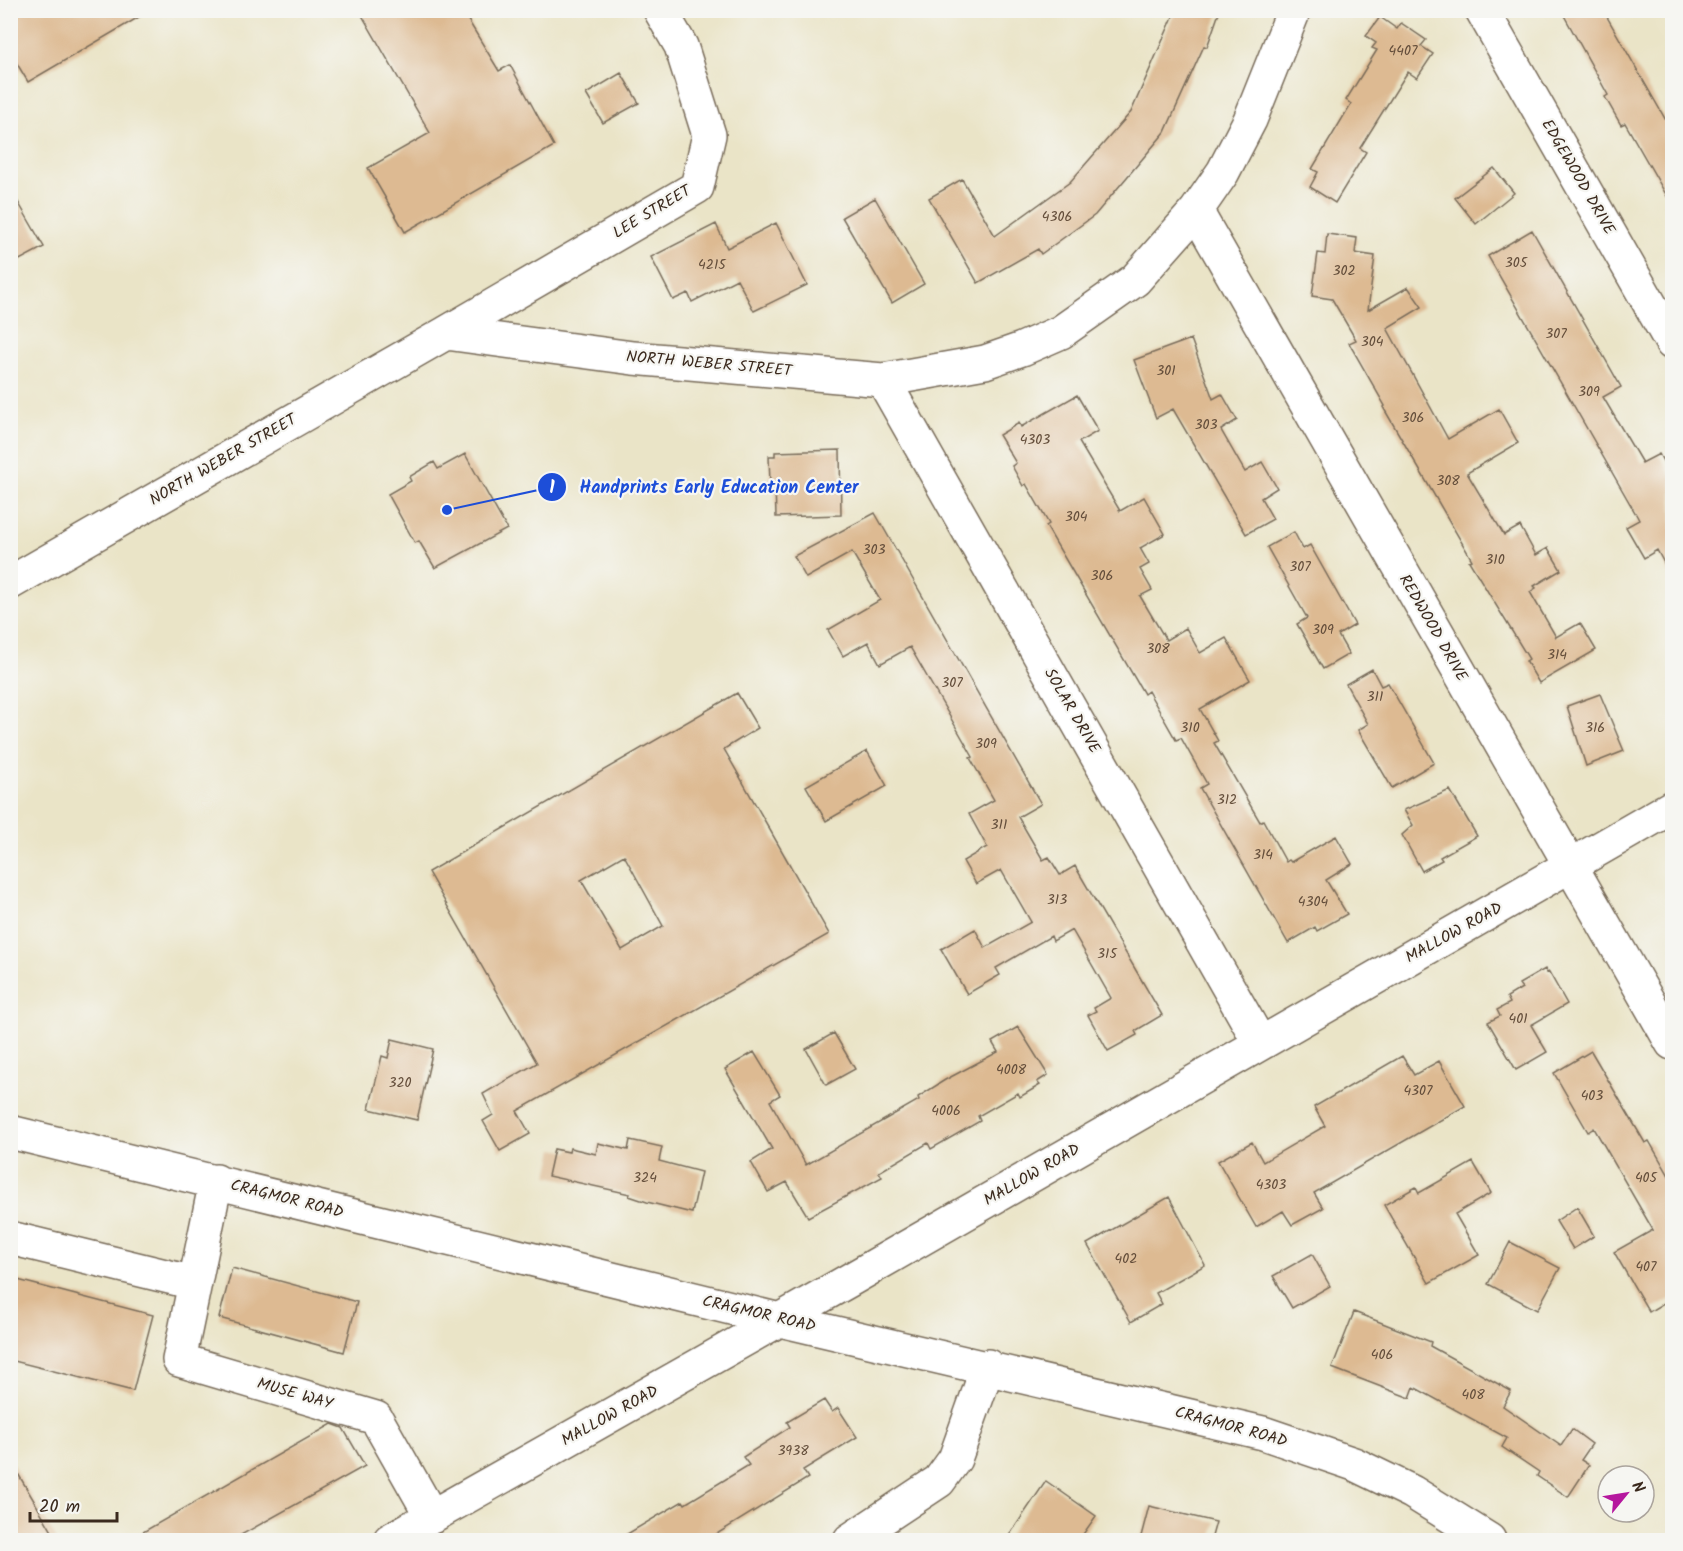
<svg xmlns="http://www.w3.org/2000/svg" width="1683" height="1551" font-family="Kalam,sans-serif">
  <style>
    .building { fill: #ddba92; fill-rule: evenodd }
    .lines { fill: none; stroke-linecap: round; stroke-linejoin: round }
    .minor-casing { stroke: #786b59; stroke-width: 36 }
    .minor { stroke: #fff; stroke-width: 33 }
    .labels { text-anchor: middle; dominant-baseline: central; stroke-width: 4.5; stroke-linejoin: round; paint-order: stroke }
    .number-label { font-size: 14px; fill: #644e3b }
    .street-label { font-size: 16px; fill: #3b2a1e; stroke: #f6f6f2 }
    .leader { fill: none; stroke: #1d4ed8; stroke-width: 2 }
    .callout-dot { fill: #1d4ed8; stroke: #f6f6f2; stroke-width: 2 }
    .mark-label { font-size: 18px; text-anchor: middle; font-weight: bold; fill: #fff }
    .callout-label { font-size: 18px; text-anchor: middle; font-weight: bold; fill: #1d4ed8; stroke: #f6f6f2; stroke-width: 4.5; stroke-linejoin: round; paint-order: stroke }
  </style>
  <rect width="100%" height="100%" fill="#f6f6f2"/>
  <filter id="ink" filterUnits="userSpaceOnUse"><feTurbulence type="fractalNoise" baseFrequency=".0167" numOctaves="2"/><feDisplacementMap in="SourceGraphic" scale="12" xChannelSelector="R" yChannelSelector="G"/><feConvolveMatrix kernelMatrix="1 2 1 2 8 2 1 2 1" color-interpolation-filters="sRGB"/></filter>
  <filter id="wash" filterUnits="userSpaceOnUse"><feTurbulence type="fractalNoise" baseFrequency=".008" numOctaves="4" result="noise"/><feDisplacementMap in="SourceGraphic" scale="24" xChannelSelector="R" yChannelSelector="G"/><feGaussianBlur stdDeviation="1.35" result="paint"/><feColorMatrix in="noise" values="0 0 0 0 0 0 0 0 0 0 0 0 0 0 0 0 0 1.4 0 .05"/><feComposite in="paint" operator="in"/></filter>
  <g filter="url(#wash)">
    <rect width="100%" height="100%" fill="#eae4c7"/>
    <g id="blocks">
      <path class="building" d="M10,10H151L28,82L10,52Z
        M359,10H462L499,71L510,65L554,146L405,232L368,168L430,133Z
        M1176,10H1220L1207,47L1204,46L1165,132L1095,215L1041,254L1038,249L978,283L929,198L962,179L995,236L1070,182L1131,112Z
        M1561,10H1603L1672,131V205L1625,123L1621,125L1605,97L1608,95Z
        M1380,17L1397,29L1401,23L1426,40L1421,46L1433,54L1417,78L1408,72L1405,76L1360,148L1366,152L1335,203L1310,187L1318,172L1312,169L1351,104L1346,100L1377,50L1372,48L1376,43L1366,36Z
        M621,73L639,103L603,123L586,94Z
        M1494,168L1514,193L1476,224L1455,198Z
        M10,188L44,247L10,265Z
        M875,198L924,284L892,303L842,217Z
        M776,223L807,285L754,311L737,279L692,302L688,293L673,300L651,257L716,224L727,248Z
        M1532,230L1621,387L1603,397L1642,463L1659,454L1672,477V578L1657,550L1644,558L1626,527L1639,520L1637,516L1488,256Z
        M1327,234L1357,238L1355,253L1375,256L1368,310L1408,287L1422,307L1387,328L1448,439L1499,409L1518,443L1467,473L1504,535L1520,526L1536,555L1548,548L1561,570L1534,586L1536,588L1530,592L1556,637L1580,623L1596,650L1539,683L1526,661L1529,659L1469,561L1472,560L1383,407L1385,406L1349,343L1356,340L1332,299L1312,296L1318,253L1325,254Z
        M1191,339L1213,399L1222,394L1237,420L1221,430L1245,472L1262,462L1277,488L1261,498L1273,519L1246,534L1173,409L1156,418L1134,360Z
        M1077,395L1098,431L1079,442L1120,511L1144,497L1165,534L1140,548L1149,564L1140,569L1152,590L1140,596L1166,640L1186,628L1200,653L1226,638L1250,680L1200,709L1218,741L1214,743L1260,822L1263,820L1286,862L1289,860L1291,862L1336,836L1352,864L1326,880L1347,914L1317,931L1315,927L1288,943L1200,788L1207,784L1181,738L1176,740L1148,691L1144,694L1046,526L1049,524L1026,484L1023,486L1012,466L1016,463L999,435L1019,423L1021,427Z
        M840,450L841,515L776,517L775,483H770L769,456H775V452Z
        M465,454L507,529L435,568L419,541L415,543L388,494L411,481L409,477L434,462L438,469Z
        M875,513L1041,804L1018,817L1043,860L1049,857L1060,875L1075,866L1162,1015L1135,1031L1137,1035L1108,1051L1088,1015L1096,1011L1094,1008L1111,998L1072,930L1053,941L1051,936L996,968L1000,975L967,994L941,949L975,929L985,948L1031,922L1001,870L976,884L963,861L987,847L969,814L994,800L970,758L973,757L910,647L880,664L868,642L843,656L828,630L880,600L852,552L806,578L794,556Z
        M1294,532L1303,549L1310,545L1355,625L1338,635L1349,654L1323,669L1297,624L1307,618L1267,547Z
        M1372,669L1381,686L1388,683L1434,763L1392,788L1358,730L1368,724L1346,684Z
        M737,693L758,728L724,749L829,934L517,1111L530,1134L500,1151L483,1121L493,1115L483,1094L537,1063L428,872ZM624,855L663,926L622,950L581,880Z
        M1600,694L1624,751L1586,766L1567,706Z
        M867,751L887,786L826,821L806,786Z
        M1450,790L1477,836L1440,857L1442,860L1422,871L1402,835L1413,825L1404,810Z
        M1545,969L1547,973L1549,972L1567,1004L1531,1025L1547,1052L1516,1070L1488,1022L1500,1016L1497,1010L1510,1003L1507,997L1522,988L1519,984Z
        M1018,1027L1048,1075L1037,1082L1040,1085L1020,1097L1018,1093L978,1116L980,1121L931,1149L928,1143L879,1172L882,1177L808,1217L787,1182L768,1192L751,1162L772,1149L725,1069L754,1052L780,1095L770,1101L806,1165L919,1100L918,1097L945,1080L998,1052L992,1042Z
        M834,1033L855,1069L826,1085L806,1049Z
        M392,1039L433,1049L417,1120L369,1109L382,1056L388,1058Z
        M1591,1051L1645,1143L1649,1141L1672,1181V1298L1649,1312L1614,1252L1653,1230L1594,1128L1588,1132L1554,1073Z
        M1402,1056L1414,1075L1439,1061L1465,1106L1314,1193L1323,1208L1292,1225L1283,1211L1256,1227L1218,1161L1252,1142L1263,1162L1325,1126L1314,1107Z
        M630,1140L662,1147L659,1161L701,1172L692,1213L647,1202L629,1196L630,1194L548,1176L554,1149L569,1152L570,1148L596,1154L598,1143L628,1150Z
        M1473,1162L1491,1193L1455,1214L1479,1255L1429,1283L1384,1205L1416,1187L1419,1193Z
        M1169,1197L1205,1265L1156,1293L1162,1304L1131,1322L1087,1244Z
        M1577,1207L1594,1236L1573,1249L1556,1221Z
        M1510,1242L1560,1268L1537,1310L1488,1284Z
        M1312,1254L1330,1286L1292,1308L1273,1276Z
        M232,1268L357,1302L344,1352L219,1318Z
        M10,1278L153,1315L133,1391L10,1360Z
        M1354,1312L1431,1342L1430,1346L1511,1391L1503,1406L1561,1446L1572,1429L1592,1444L1581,1460L1589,1465L1568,1497L1537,1476L1539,1472L1502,1447L1507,1438L1414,1387L1410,1398L1332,1368Z
        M824,1400L832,1412L838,1408L857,1437L803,1470L808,1478L707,1540H617L683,1501L685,1504L749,1465L743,1457L790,1427L787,1422Z
        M332,1424L343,1428L365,1466L232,1540H129Z
        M10,1460L57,1540H10Z
        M1046,1481L1096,1516L1079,1540H1006Z
        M1149,1506L1216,1522L1211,1540H1140Z"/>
    </g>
  </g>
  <g filter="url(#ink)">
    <use href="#blocks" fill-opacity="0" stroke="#786b59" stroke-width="1.5"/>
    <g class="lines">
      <defs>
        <path id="minor" d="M1482,10L1672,343
          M1196,211L1672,1043
          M446,333L697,187L709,135L681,46L660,10
          M883,380L1260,1043
          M10,583L446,333L633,358L883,380L985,362L1022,349L1061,332L1135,280L1196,211L1223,172L1250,120L1294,10
          M10,1132L780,1320L1263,1433L1354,1464L1412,1492L1489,1540
          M216,1181L179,1360L376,1418L432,1517
          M10,1238L194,1283
          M390,1540L848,1281L1672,807
          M850,1540L939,1481L955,1459L988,1366"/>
      </defs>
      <use href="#minor" class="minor-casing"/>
      <use href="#minor" class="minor"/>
    </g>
  </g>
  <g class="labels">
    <g class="number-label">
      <text x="1403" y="51">4407</text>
      <text x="1057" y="217">4306</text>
      <text x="1516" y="263">305</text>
      <text x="712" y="265">4215</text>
      <text x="1344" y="271">302</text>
      <text x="1556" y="334">307</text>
      <text x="1372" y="342">304</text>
      <text x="1166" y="371">301</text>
      <text x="1589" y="392">309</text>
      <text x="1413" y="418">306</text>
      <text x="1206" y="425">303</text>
      <text x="1035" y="440">4303</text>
      <text x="1448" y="481">308</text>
      <text x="1076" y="517">304</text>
      <text x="874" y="550">303</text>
      <text x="1495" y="560">310</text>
      <text x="1300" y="567">307</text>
      <text x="1102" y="576">306</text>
      <text x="1323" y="630">309</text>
      <text x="1158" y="649">308</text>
      <text x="1557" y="655">314</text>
      <text x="952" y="683">307</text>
      <text x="1375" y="697">311</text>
      <text x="1190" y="728">310</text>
      <text x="1595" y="728">316</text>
      <text x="986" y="744">309</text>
      <text x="1227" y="800">312</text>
      <text x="999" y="825">311</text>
      <text x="1263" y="855">314</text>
      <text x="1057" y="900">313</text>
      <text x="1313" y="902">4304</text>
      <text x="1107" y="954">315</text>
      <text x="1518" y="1019">401</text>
      <text x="1011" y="1070">4008</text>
      <text x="400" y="1083">320</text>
      <text x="1418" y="1091">4307</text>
      <text x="1592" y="1096">403</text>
      <text x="946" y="1111">4006</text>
      <text x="645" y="1178">324</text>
      <text x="1646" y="1178">405</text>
      <text x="1271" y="1185">4303</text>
      <text x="1126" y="1259">402</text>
      <text x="1646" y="1267">407</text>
      <text x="1382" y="1355">406</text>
      <text x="1473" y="1395">408</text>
      <text x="793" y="1451">3938</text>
    </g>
    <g class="street-label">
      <text transform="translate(1578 177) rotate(60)">EDGEWOOD DRIVE</text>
      <text transform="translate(652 212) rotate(-31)">LEE STREET</text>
      <text transform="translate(709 364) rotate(5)">NORTH WEBER STREET</text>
      <text transform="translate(223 460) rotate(-30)">NORTH WEBER STREET</text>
      <text transform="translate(1433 628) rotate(60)">REDWOOD DRIVE</text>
      <text transform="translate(1072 711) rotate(60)">SOLAR DRIVE</text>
      <text transform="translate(1454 933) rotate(-29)">MALLOW ROAD</text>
      <text transform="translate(1032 1175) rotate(-30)">MALLOW ROAD</text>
      <text transform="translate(287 1199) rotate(14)">CRAGMOR ROAD</text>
      <text transform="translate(759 1314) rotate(13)">CRAGMOR ROAD</text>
      <text transform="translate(295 1394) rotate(16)">MUSE WAY</text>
      <text transform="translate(610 1416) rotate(-29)">MALLOW ROAD</text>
      <text transform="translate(1231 1427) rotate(15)">CRAGMOR ROAD</text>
    </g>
  </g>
  <path class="leader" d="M447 510L552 487"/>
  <g class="callout-dot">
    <circle cx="447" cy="510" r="6"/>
    <circle cx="552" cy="487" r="15"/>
  </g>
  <g class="mark-label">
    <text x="552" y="493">1</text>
  </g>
  <g class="callout-label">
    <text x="719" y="493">Handprints Early Education Center</text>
  </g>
  <rect width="1683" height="1551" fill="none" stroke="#f6f6f2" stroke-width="36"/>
  <g transform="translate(1626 1494) rotate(60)"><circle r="28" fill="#f6f6f2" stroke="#aba49d" stroke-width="1.5"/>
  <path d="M0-4.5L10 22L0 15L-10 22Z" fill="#b5179e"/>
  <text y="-9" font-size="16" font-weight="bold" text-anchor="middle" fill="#3b2a1e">N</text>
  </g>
  <path d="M30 1512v9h87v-9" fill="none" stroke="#3b2a1e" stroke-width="3"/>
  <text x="39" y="1512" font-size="18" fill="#3b2a1e" stroke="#f6f6f2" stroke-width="4.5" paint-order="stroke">20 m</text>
</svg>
